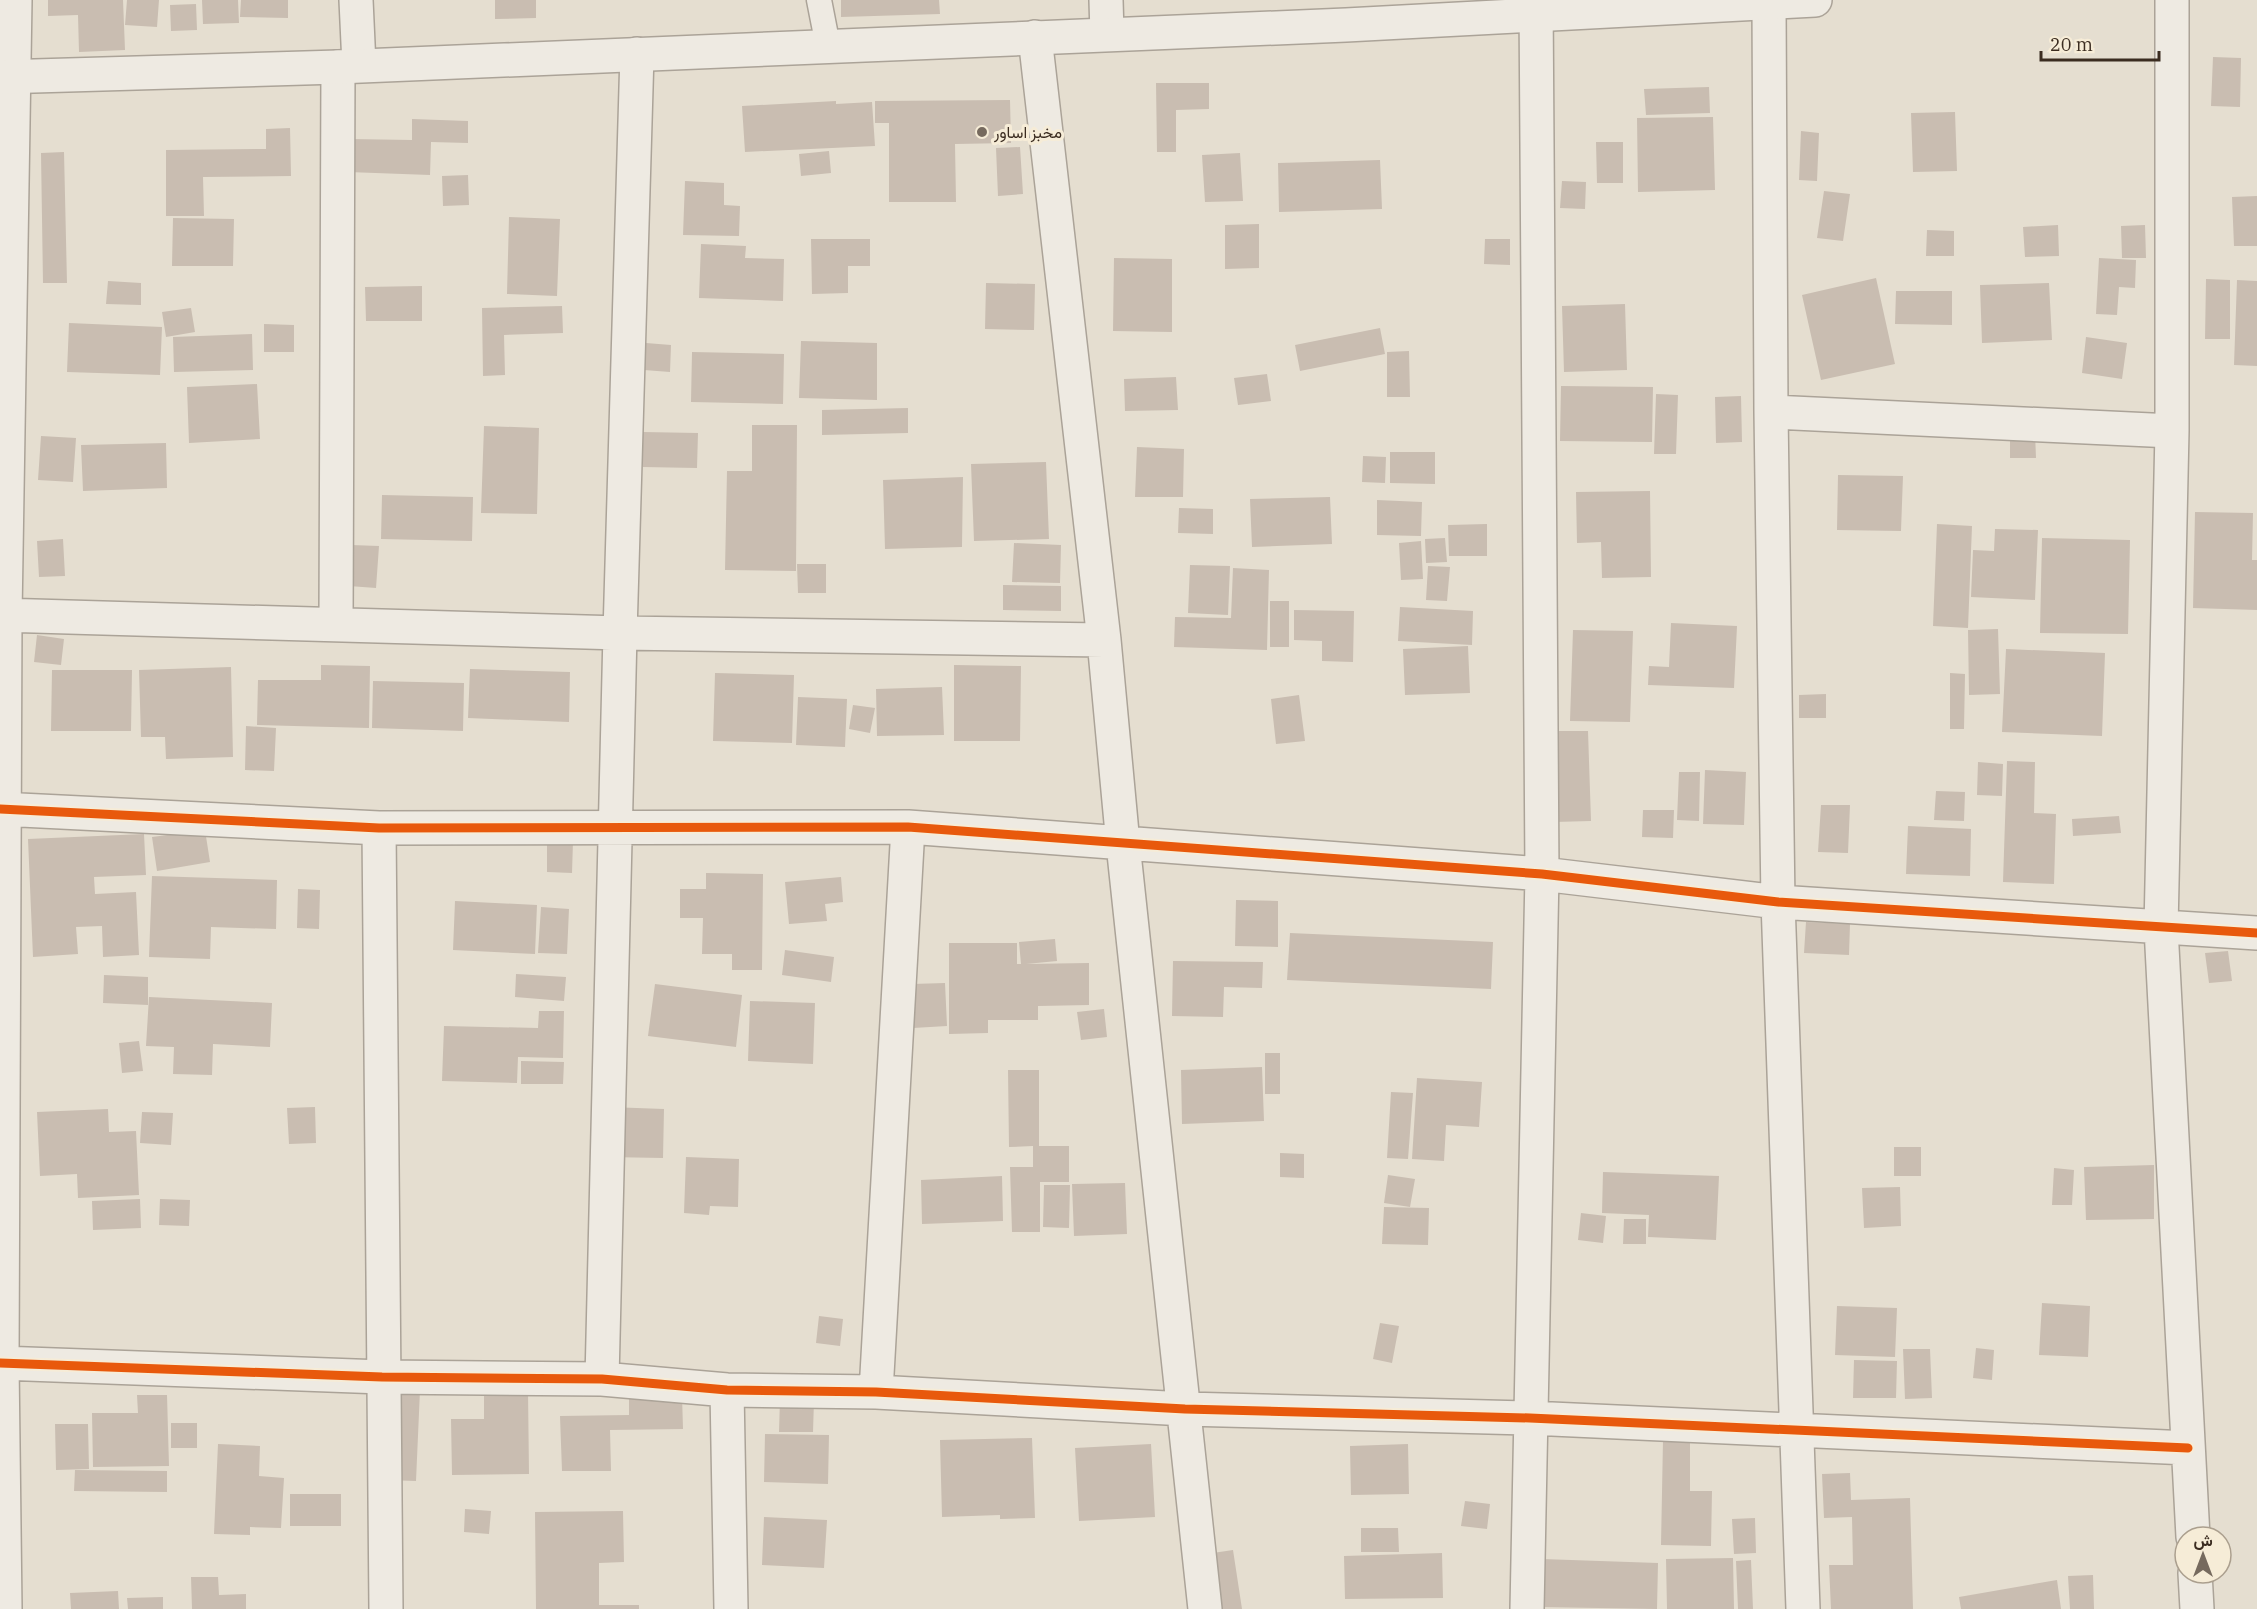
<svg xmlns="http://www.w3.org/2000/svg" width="2257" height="1609" font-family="'IBM Plex Serif',Vazirmatn,serif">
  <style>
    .building { fill: #c9bdb1 }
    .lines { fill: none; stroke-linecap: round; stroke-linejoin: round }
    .service-casing { stroke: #aba398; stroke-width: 27 }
    .minor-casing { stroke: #aba398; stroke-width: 36 }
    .tertiary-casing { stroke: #aba398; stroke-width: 36 }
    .service { stroke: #eeeae2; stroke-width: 24 }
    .minor { stroke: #eeeae2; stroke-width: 33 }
    .tertiary { stroke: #eeeae2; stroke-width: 33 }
    .cycleway-casing { stroke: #f6ecd7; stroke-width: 13 }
    .cycleway { stroke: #e8590c; stroke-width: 9 }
    .poi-dot { fill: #766a5e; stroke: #f6ecd7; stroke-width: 2 }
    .labels { text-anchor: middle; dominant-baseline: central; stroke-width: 6; stroke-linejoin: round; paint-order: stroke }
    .poi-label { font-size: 16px; fill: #3b2c20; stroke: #f6ecd7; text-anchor: start }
  </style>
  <rect width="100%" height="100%" fill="#e5ded0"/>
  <path class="building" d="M48,0H123L125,50L79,52L78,15L48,16Z
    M127,0H159L157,27L125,25Z
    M202,0H238L239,23L203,24Z
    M241,0H288V18L240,17Z
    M495,0H536V18L495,19Z
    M841,0H939L940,14L841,17Z
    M196,4L197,30L171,31L170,5Z
    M2213,57L2241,58L2240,107L2211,106Z
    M1156,83H1209V109L1176,110V152H1157Z
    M1709,87L1710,113L1646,115L1644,89Z
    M1010,100L1011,143L955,144L956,202H889V123H875V101Z
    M836,101V104L872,102L875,146L745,152L742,106Z
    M1955,112L1957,171L1913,172L1911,113Z
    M1713,117L1715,190L1638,192L1637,118Z
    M412,119L468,121V143L431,142L430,175L348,172L349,139L412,140Z
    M290,128L291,176L203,177L204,216H166V150L266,149V129Z
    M1801,131L1819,133L1817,181L1799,180Z
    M1596,142H1623V183H1597Z
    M1020,147L1023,194L998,196L996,148Z
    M829,151L831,173L801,176L799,154Z
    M64,152L67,283H43L41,153Z
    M1240,153L1243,201L1205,202L1202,155Z
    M1380,160L1382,209L1279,212L1278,163Z
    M468,175L469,205L443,206L442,176Z
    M685,181L724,183V205L740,206L739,236L683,235Z
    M1562,181L1586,182L1585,209L1560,208Z
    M1824,191L1850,194L1843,241L1817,238Z
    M2257,196V246H2234L2232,197Z
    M509,217L560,219L557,296L507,294Z
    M173,218L234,219L233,266H172Z
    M1259,224V268L1225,269V225Z
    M2058,225L2059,256L2025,257L2023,227Z
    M2145,225L2146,258H2122L2121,226Z
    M1927,230L1954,231V256H1926Z
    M811,239H870V266H848V293L812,294Z
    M1485,239H1510V265L1484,264Z
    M701,244L746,246L745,258L784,259L783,301L699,298Z
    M1114,258L1172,259V332L1113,331Z
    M2099,258L2136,260L2135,288L2119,287L2117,315L2096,314Z
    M1876,278L1895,364L1821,380L1802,295Z
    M2206,279L2230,280V339H2205Z
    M2237,280L2257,281V366L2234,365Z
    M108,281L141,283V305L106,304Z
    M986,283L1035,284L1034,330L985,329Z
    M2049,283L2052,340L1982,343L1980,285Z
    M422,286V321H366L365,287Z
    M1896,291H1952V325L1895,324Z
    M1625,304L1627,370L1564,372L1562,306Z
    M562,306L563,333L504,335L505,375L483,376L482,308Z
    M191,308L195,332L166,337L162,312Z
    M69,323L162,327L160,375L67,372Z
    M264,324L294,325V352H264Z
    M1380,328L1385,354L1300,371L1295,345Z
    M252,334L253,370L174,372L173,337Z
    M2086,337L2127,343L2122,379L2082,373Z
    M801,341L877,343V400L799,398Z
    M646,343L671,345L670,372L644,370Z
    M1409,351L1410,397H1387V352Z
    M692,352L784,354L783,404L691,402Z
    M1267,374L1271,401L1238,405L1234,378Z
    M1176,377L1178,410L1125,411L1124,379Z
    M257,384L260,439L189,443L187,387Z
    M1561,386L1653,387L1652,442L1560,441Z
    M1656,394L1678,395L1676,454H1654Z
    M1741,396L1742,442L1716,443L1715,397Z
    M908,408V433L822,435V410Z
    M752,425H797L796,571L725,570L727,471H752Z
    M484,426L539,428L537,514L481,513Z
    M643,432L698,433L697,468L643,467Z
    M2035,433L2036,458H2010V434Z
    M41,436L76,438L73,482L38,480Z
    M166,443L167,488L83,491L81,445Z
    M1137,447L1184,449L1183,497H1135Z
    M1390,452H1435V484L1390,483Z
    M1363,456L1386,457L1385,483L1362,482Z
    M1046,462L1049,539L974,541L971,464Z
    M1838,475L1903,476L1901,531L1837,530Z
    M963,477L962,547L885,549L883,480Z
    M1650,491L1651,577L1602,578L1601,542L1577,543L1576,492Z
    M382,495L473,497L472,541L381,539Z
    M1330,497L1332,544L1252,547L1250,499Z
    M1377,500L1422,502L1421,536L1377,535Z
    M1179,508L1213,509V534L1178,533Z
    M2195,512L2253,513L2252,560H2257V610L2193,608Z
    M1487,524V556H1449L1448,525Z
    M1937,524L1972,526L1968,628L1933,626Z
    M1995,529L2038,530L2035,600L1971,597L1973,550L1994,551Z
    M1445,538L1447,562L1426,563L1425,539Z
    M2042,538L2130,540L2128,634L2040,633Z
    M63,539L65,576L39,577L37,541Z
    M1421,541L1423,579L1401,580L1399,543Z
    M1014,543L1061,545L1060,583L1012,582Z
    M351,545L379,546L376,588L349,586Z
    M797,564H826V593H798Z
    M1190,565L1230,566L1228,615L1188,613Z
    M1428,566L1450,567L1447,601L1426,600Z
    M1233,568L1269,570L1267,650L1174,647L1175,617L1231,618Z
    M1003,585L1061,586V611L1003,610Z
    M1270,601H1289V647H1270Z
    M1400,607L1473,611L1472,645L1398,641Z
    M1294,610L1354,611L1353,662L1322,661V641L1294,640Z
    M1671,623L1737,626L1734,688L1648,685L1649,666L1669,667Z
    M1998,629L2000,694L1969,695L1968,630Z
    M1573,630L1633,631L1630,722L1570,721Z
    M37,635L64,639L61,665L34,662Z
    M1468,646L1470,693L1405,695L1403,649Z
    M2006,649L2105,653L2102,736L2002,732Z
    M321,665L370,666L369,728L257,725L258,680H321Z
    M954,665L1021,666L1020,741H954Z
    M231,667L233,757L166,759L165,737H141L139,670Z
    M470,669L570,672L569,722L468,718Z
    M52,670H132L131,731H51Z
    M715,673L794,675L792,743L713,741Z
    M1950,673L1965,674L1964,729H1950Z
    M373,681L464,683L463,731L372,728Z
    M942,687L944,735L877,736L876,689Z
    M1826,694V718H1799V695Z
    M1299,695L1305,741L1276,744L1271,699Z
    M798,697L847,699L845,747L796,745Z
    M853,705L875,708L870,733L849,729Z
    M246,726L276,728L274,771L245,770Z
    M1552,731H1588L1591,821L1554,822Z
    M2007,761L2035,762L2034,813L2056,814L2054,884L2003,882Z
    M1978,762L2003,764L2002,796L1977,795Z
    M1705,770L1746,772L1744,825L1703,824Z
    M1679,772H1700L1699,821L1677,820Z
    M1936,791L1965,792L1964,821L1934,820Z
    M1821,805H1850L1848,853L1818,852Z
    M1643,810H1674L1673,838L1642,837Z
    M2119,816L2121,833L2073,836L2072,819Z
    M1908,826L1971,829L1970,876L1906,874Z
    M205,830L210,862L157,871L152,837Z
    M144,834L146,875L94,877L95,894L136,892L139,955L103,957L102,926L76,927L78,954L33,957L28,839Z
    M547,841H573L572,873L547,872Z
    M706,873L763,874L762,970H732V954H702L703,918H680V889H706Z
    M152,876L277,880L276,929L211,927L210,959L149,957Z
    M841,877L843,902L825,904L827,921L789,924L785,882Z
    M298,889L320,890L319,929L297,928Z
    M1236,900L1278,901V947L1235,946Z
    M455,901L537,905L535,954L453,950Z
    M541,907L569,909L567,954L538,953Z
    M1806,922L1850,924L1849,955L1804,953Z
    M1290,933L1493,942L1491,989L1287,980Z
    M1055,939L1057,961L1026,964L1089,963V1005L1038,1006V1020H988V1033L949,1034V943H1017V964H1021L1019,942Z
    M785,950L834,957L831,982L782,975Z
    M2228,951L2232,981L2209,983L2205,953Z
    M1173,961L1263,962L1262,988L1224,987L1223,1017L1172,1016Z
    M516,974L566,977L564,1001L515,997Z
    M104,975L148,977V1005L103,1003Z
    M945,983L947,1026L913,1028L912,984Z
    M655,984L742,995L736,1047L648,1036Z
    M149,997L272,1003L270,1047L213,1044L212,1075L173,1074L174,1047L146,1046Z
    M750,1001L815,1003L813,1064L748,1061Z
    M1104,1009L1107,1037L1081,1040L1077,1012Z
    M539,1011H564L563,1058L518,1057L517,1083L442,1081L444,1026L538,1028Z
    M139,1041L143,1071L122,1073L119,1043Z
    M1265,1053H1280V1094H1265Z
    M521,1061L564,1062L563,1084H521Z
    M1262,1067L1264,1121L1182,1124L1181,1070Z
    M1008,1070H1039V1146H1069V1182H1040V1232H1012L1010,1167H1033V1146L1009,1147Z
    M1417,1078L1482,1082L1479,1127L1446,1125L1444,1161L1412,1159Z
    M1391,1092L1413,1093L1408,1159L1387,1158Z
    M315,1107L316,1143L289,1144L287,1108Z
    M609,1107L664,1109L663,1158L607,1157Z
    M108,1109L109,1132L136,1131L139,1195L78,1198L77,1174L40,1176L37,1112Z
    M142,1112L173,1113L171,1145L140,1143Z
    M1894,1147H1921V1176H1894Z
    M1280,1153L1304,1154V1178L1280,1177Z
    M686,1157L739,1159L738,1207L710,1206L709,1215L684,1213Z
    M2154,1165V1219L2086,1220L2084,1167Z
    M2054,1168L2074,1170L2072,1205H2052Z
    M1603,1172L1719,1176L1716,1240L1648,1237L1649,1215L1602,1213Z
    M1388,1175L1415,1179L1410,1207L1384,1203Z
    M1002,1176L1003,1221L922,1224L921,1180Z
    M1125,1183L1127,1234L1074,1236L1072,1184Z
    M1044,1185H1070L1069,1228L1043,1227Z
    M1900,1187L1901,1226L1864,1228L1862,1188Z
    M140,1199L141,1228L93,1230L92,1201Z
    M160,1199L190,1200L189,1226L159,1225Z
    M1384,1207L1429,1208L1428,1245L1382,1244Z
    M1581,1213L1606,1216L1603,1243L1578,1240Z
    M1624,1219H1646V1244H1623Z
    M2042,1303L2090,1306L2088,1357L2039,1355Z
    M1837,1306L1897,1308L1895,1357L1835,1355Z
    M819,1316L843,1319L840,1346L816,1343Z
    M1380,1323L1399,1326L1392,1363L1373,1359Z
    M1976,1348L1994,1350L1992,1380L1973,1378Z
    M1903,1349H1930L1932,1398L1905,1399Z
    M1854,1360L1897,1361L1896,1398H1853Z
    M391,1388L420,1390L416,1481L387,1480Z
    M528,1391L529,1474L452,1475L451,1419H484V1392Z
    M137,1395H167L169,1466L93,1467L92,1413H138Z
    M682,1395L683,1429L610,1430L611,1471H562L560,1416L629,1415V1396Z
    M780,1399L814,1400L813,1432H779Z
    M171,1423H197V1448H171Z
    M55,1424H88L89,1469L56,1470Z
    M765,1434L829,1435L828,1484L764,1482Z
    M1032,1438L1035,1518L1000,1519V1515L942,1517L940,1440Z
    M1663,1440H1690V1491H1712L1711,1546L1661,1545Z
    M218,1444L260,1446L259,1476L284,1478L281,1528L250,1527V1535L214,1534Z
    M1151,1444L1155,1517L1079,1521L1075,1448Z
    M1408,1444L1409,1494L1351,1495L1350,1446Z
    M75,1470L167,1471V1492L74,1491Z
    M1850,1473L1851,1500L1910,1498L1913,1609H1831L1829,1565H1853L1852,1517L1824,1518L1822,1474Z
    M290,1494H341V1526H290Z
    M1465,1501L1490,1504L1487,1529L1461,1526Z
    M465,1509L491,1511L489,1534L464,1532Z
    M623,1511L624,1562L599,1563V1605H639V1609H536L535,1512Z
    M764,1517L827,1520L824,1568L762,1565Z
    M1755,1518L1756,1553L1734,1554L1732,1519Z
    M1361,1528H1398L1399,1552H1361Z
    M1233,1550L1242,1609H1213L1206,1554Z
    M1442,1553L1443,1598L1345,1599L1344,1556Z
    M1733,1558L1734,1609H1667L1666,1559Z
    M1542,1559L1658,1563L1657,1609L1540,1607Z
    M1751,1560L1753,1609H1738L1736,1561Z
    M2093,1575L2094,1609H2070L2068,1576Z
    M191,1577H218L219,1595L246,1594V1609H192Z
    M2057,1580L2061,1609H1961L1959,1597Z
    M118,1591L119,1609H71L70,1593Z
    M163,1597V1609H128L127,1598Z"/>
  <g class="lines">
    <defs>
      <path id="service" d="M819,0L828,46"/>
      <path id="minor" d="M356,0L359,65
        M1106,0L1107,34
        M2172,0V431L2161,928L2193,1537
        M1769,3L1771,412L1778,902L1803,1609
        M1035,37L1104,640L1123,844L1205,1609
        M1771,412L2172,431
        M0,615L620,633L1104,640
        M336,624L338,67
        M0,809L379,828L908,827L1542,874L1778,902L2257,933
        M379,828L386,1609
        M0,1363L382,1377L602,1379L727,1390L876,1392L1185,1409L1530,1418L2188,1448
        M602,1379L620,633L637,54
        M727,1390L731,1609
        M876,1392L908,827
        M2195,1573L2197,1609
        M5,1609L2,1363L5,615L15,0
        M1527,1609L1542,874L1536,0"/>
      <path id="tertiary" d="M0,77L338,67L1346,25L1815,0"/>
    </defs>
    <use href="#service" class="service-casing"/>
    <use href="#minor" class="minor-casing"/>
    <use href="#tertiary" class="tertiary-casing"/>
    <use href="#service" class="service"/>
    <use href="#minor" class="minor"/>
    <use href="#tertiary" class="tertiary"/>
    <defs>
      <path id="cycleway" d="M0,809L379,828L908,827L1542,874L1778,902L2257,933
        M0,1363L382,1377L602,1379L727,1390L876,1392L1185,1409L1530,1418L2188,1448"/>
    </defs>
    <use href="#cycleway" class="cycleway-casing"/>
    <use href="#cycleway" class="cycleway"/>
  </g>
  <circle class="poi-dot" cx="982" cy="132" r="6"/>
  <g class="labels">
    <g class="poi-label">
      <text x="994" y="132">مخبز اساور</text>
    </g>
  </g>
  <g transform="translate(2203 1555)"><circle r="28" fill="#f6ecd7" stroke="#ab9f8e" stroke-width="1.5"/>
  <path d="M0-4.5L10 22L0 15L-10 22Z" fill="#766a5e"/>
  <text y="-9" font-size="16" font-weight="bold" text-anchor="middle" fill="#3b2c20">ش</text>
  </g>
  <path d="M2041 51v9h118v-9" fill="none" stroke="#3b2c20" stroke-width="3"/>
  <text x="2050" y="51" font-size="18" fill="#3b2c20" stroke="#f6ecd7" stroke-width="4.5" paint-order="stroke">20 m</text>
</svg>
